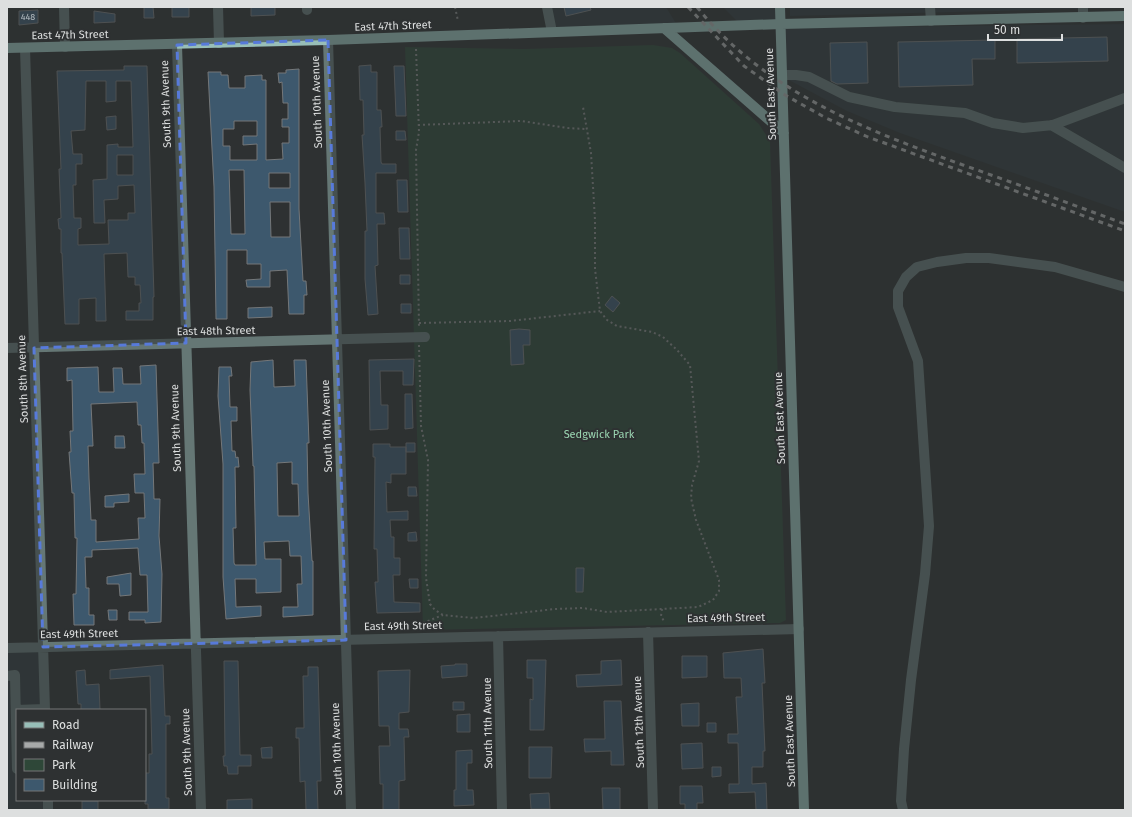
<svg xmlns="http://www.w3.org/2000/svg" width="1132" height="817" font-family="'Fira Sans',sans-serif">
  <style>
    .built { fill: #313b3e }
    .green { fill: #2e4738 }
    .building { fill: #3d586d; stroke: #747779; fill-rule: evenodd }
    .lines { fill: none; stroke-linecap: round; stroke-linejoin: round }
    .path { stroke: #858888; stroke-width: 2; stroke-dasharray: 2 3; stroke-linecap: butt }
    .minor { stroke: #657775; stroke-width: 10 }
    .major { stroke: #98beb8; stroke-width: 10 }
    .rail { stroke: #a7a9a9; stroke-width: 3; stroke-dasharray: 5 5; stroke-linecap: butt }
    .marked { fill: none; stroke: #577ada; stroke-width: 3; stroke-dasharray: 8 5; stroke-linejoin: round }
    .labels { text-anchor: middle; dominant-baseline: central; stroke-width: 4; stroke-linejoin: round; paint-order: stroke }
    .number-label { font-size: 9px; fill: #b5bdc2 }
    .street-label { font-size: 11px; fill: #dddfdf; stroke: #2e3132 }
    .park-label { font-size: 11px; fill: #9ad4b1; stroke: #2e3132 }
  </style>
  <rect width="100%" height="100%" fill="#2e3132"/>
  <path class="built" d="M551,7H666L677,25L555,28Z
    M723,7H778V22L739,23Z
    M790,7H1125V8L790,16Z
    M1125,24V212L900,133L847,111L785,78L784,28Z
    M41,648L43,710H17V800H46V810H7V649Z"/>
  <path class="green" d="M653,45L672,48L680,53L759,124L770,141L786,620L780,623L423,630L405,47L524,49Z"/>
  <path class="building" d="M144,7H153L154,18H144Z
    M172,7H189V17H172Z
    M251,7H275V15L251,16Z
    M564,7H590L591,10L566,16Z
    M38,10V23L19,25V11Z
    M94,11L115,14V22L94,23Z
    M1107,37L1108,61L1017,63V39Z
    M995,40V59H972L973,85L899,87L898,42Z
    M867,42L868,83L837,84L831,81L830,43Z
    M371,65V72H377V110H381L382,127H380L381,162L382,164H396V173H376V213H384L385,224H377L378,265L375,266L378,314L368,315L365,279V231H367L365,183L362,135H364L363,100H360L359,66Z
    M124,66H147L154,297H153V320H126V311H139V303H141L140,285H135V277H128L127,253L104,254L106,321H96V298L79,299V324H65L62,253H61V229H59L58,219L61,218L59,169H61L57,71L124,70ZM86,81H106V102L116,101V81H131L133,147H118V144L107,145V179L93,180L94,223H105L104,200L118,199V186L134,185L135,213H128V220H108L109,244L78,245V229L81,228V218H74L73,185H76V164H82V154H73L71,131L85,130ZM117,155H133V175H117Z
    M394,66H404L406,116H396Z
    M299,69V209L303,281H306L307,295H304V314H289L287,270L270,271V287H247L246,280L261,279V264H247V250H227V319H216L214,187L208,72H221V75H228L229,88H245V76L262,75V80H266V160L283,159L282,143H289V127H282V119H288V103H283L282,82L279,83L278,73H286V70ZM234,121H257V136H243V145L257,144V160H230V146H223V129H234ZM229,170H244L245,234H231ZM269,173H290V188H269ZM270,202H290V237H271Z
    M116,116V129L107,130L106,117Z
    M396,131H405L406,140H396Z
    M397,180H407L408,212H398Z
    M399,228H409L410,259H400Z
    M400,275H410V284H400Z
    M612,296L620,303L613,312L605,305Z
    M401,304H411V313H401Z
    M272,307V317L248,318V308Z
    M519,329L530,330V345H523L524,364L511,365L510,330Z
    M414,359L413,385H403V371H380L381,405H388V429L370,430L369,360Z
    M273,360L274,387L295,386L294,360H306L309,443H307L308,493L312,561H313V615L283,617V607H298L297,584H302L301,556H290L289,541L264,542L265,559H281V592L256,593V579H235L236,607L261,606V616L226,619L223,577V464L218,396L219,367H231L232,376H229L230,407H237V421H231L232,451H235L236,458L238,457L239,467H235L236,528H233L234,563L235,565H256L254,466H253L250,390L251,362ZM292,462V484H298L299,516H278L277,463Z
    M156,365L159,463H153L154,499H160L159,536L162,574L161,622L145,623V620H129V612H148L147,575H140L138,548L92,550V557H85L86,588H89V615H94V625H74L73,594H76L77,538H75L74,493H72L69,452H71L70,431H73L72,380L67,381V368L98,367L99,392H114L113,368H122L123,384H141L140,366ZM137,402L138,425H141L142,443H144L145,474H134L135,493H144L145,518H138L139,539L96,542V520H91L89,478L88,446H93L91,404Z
    M405,394H412L413,428L405,429Z
    M115,436H124L125,448H115Z
    M406,443H415V452H406Z
    M373,444H390V447H406V474H391V483L386,482L387,512L408,511V520H390L391,537H394V558H400V575H393L394,602L420,603V612L377,613L375,582H378L377,549H374L375,457H373Z
    M408,487H416L417,496H408Z
    M129,494V502L114,503V507H105V496Z
    M416,532L417,541H408V533Z
    M576,568H584L583,592H576Z
    M131,573V595L120,596L119,584H107V577Z
    M409,579H418V588H410Z
    M108,610H117V620H109Z
    M763,649L765,683H762L765,751H763V767H752V784L766,783L767,810H756L755,792L729,793V784H739L738,743H728V734H738L736,697H742L741,678H724L723,653Z
    M682,656H707V677L682,678Z
    M527,660H546L544,730H530V699L533,700V678H527Z
    M621,660L622,685L577,687L576,675L601,674V661Z
    M224,661H238L240,755H251V766H238V774H228L227,766H224L223,756H225Z
    M455,664H467V676L442,678L441,666L455,665Z
    M163,665L165,716H170V724H166V798H169V809H148V804H145V773H149V754H152L150,676L110,679V670Z
    M308,667H318L321,781H317L318,810H306L305,781L300,782L299,738H296V728H304L303,676H308Z
    M85,670L86,685L99,684L100,710H81V704H78L76,671Z
    M410,670L409,712L399,713V729H408L409,737H404L405,780L399,781V810H383V784H380L379,746H390L389,726H379L378,671Z
    M604,701H621L624,765H611V751L585,752L584,739H605Z
    M453,702H464V710H453Z
    M699,703V726H682L681,704Z
    M470,714V732H457V715Z
    M707,723H716V732H707Z
    M702,743L703,768L682,769L681,744Z
    M272,747V758H262L261,748Z
    M529,747H552L551,778H529Z
    M472,750V763H467V790H473L474,805L454,806V790H456V751Z
    M712,767H721V776L712,777Z
    M680,786H702L703,803H697V810H685V804H680Z
    M602,788H620V810H603Z
    M549,793L550,809H531L530,794Z
    M252,799V810H227V800Z
    M82,801H98V810H82Z"/>
  <g class="lines">
    <path class="path" d="M455,7L458,21
      M416,49L419,132L416,150L419,327
      M418,125L521,121L567,128L586,129
      M419,323L510,321L600,311
      M419,345L421,426L428,460L426,578L430,604L435,610L443,615L474,618L555,609L583,608L607,612L698,607L713,600L719,591V580L696,520L691,498L692,485L699,461L690,365L677,350L663,337L652,332L617,326L607,320L600,311L595,269V220L591,153L583,107
      M662,609L661,616L665,623
      M423,623L443,615"/>
    <path class="minor" d="M64,7L65,47
      M218,7L219,43
      M307,7V10
      M547,7L552,32
      M930,7L931,21
      M1083,7V18
      M328,40L351,810
      M177,45L201,810
      M25,48L45,710
      M782,75H796L809,77L849,97L895,107L965,113L993,123L1023,128L1053,125L1125,98
      M1051,125L1125,168
      M7,348L425,337
      M648,632L653,810
      M498,636L502,810
      M7,648L799,629
      M7,676L15,675L17,769
      M16,710L45,709
      M48,800V810
      M903,810L901,801L904,749L911,680L925,574L929,526L918,361L898,307V291L906,277L917,267L937,262L966,258H989L1055,267L1125,287"/>
    <path class="major" d="M780,7L804,810
      M664,28L784,133
      M7,48L328,40L781,24L1125,16"/>
    <path class="rail" d="M688,7L744,66L785,95L826,118L868,137L1125,231
      M697,7C765,92 864,129 963,165C1017,184 1071,204 1125,224"/>
  </g>
  <path d="M0 0H1132V817H0ZM328,40L346,640L43,647L34,348L186,343L177,45Z" fill="#2e3132" fill-opacity=".55" fill-rule="evenodd"/>
  <path class="marked" d="M328,40L346,640L43,647L34,348L186,343L177,45Z"/>
  <g class="labels">
    <g class="number-label">
      <text x="28" y="17">448</text>
    </g>
    <g class="street-label">
      <text transform="translate(393 26) rotate(-2)">East 47th Street</text>
      <text transform="translate(70 35) rotate(-1)">East 47th Street</text>
      <text transform="translate(771 94) rotate(-92)">South East Avenue</text>
      <text transform="translate(317 102) rotate(-92)">South 10th Avenue</text>
      <text transform="translate(166 104) rotate(-92)">South 9th Avenue</text>
      <text transform="translate(216 331) rotate(-1)">East 48th Street</text>
      <text transform="translate(23 379) rotate(-92)">South 8th Avenue</text>
      <text transform="translate(780 418) rotate(-92)">South East Avenue</text>
      <text transform="translate(327 426) rotate(-92)">South 10th Avenue</text>
      <text transform="translate(176 428) rotate(-92)">South 9th Avenue</text>
      <text transform="translate(726 618) rotate(-1)">East 49th Street</text>
      <text transform="translate(403 626) rotate(-1)">East 49th Street</text>
      <text transform="translate(79 634) rotate(-1)">East 49th Street</text>
      <text transform="translate(639 722) rotate(-92)">South 12th Avenue</text>
      <text transform="translate(488 723) rotate(-91)">South 11th Avenue</text>
      <text transform="translate(790 741) rotate(-92)">South East Avenue</text>
      <text transform="translate(337 749) rotate(-92)">South 10th Avenue</text>
      <text transform="translate(187 752) rotate(-92)">South 9th Avenue</text>
    </g>
    <g class="park-label">
      <text x="599" y="434">Sedgwick Park</text>
    </g>
  </g>
  <rect width="1132" height="817" fill="none" stroke="#dddfdf" stroke-width="16"/>
  <rect x="16" y="709" width="130" height="92" fill="#2e3132" stroke="#747777"/>
  <rect x="24" y="722" width="20" height="6" fill="#98beb8" stroke="#747777"/>
  <text x="52" y="729" font-size="12" fill="#dddfdf">Road</text>
  <rect x="24" y="742" width="20" height="6" fill="#a7a9a9" stroke="#747777"/>
  <text x="52" y="749" font-size="12" fill="#dddfdf">Railway</text>
  <rect x="24" y="759" width="20" height="12" fill="#2e4738" stroke="#747777"/>
  <text x="52" y="769" font-size="12" fill="#dddfdf">Park</text>
  <rect x="24" y="779" width="20" height="12" fill="#3d586d" stroke="#747777"/>
  <text x="52" y="789" font-size="12" fill="#dddfdf">Building</text>
  <path d="M988 34v6h74v-6" fill="none" stroke="#dddfdf" stroke-width="2"/>
  <text x="994" y="34" font-size="12" fill="#dddfdf" stroke="#2e3132" stroke-width="3" paint-order="stroke">50 m</text>
</svg>
